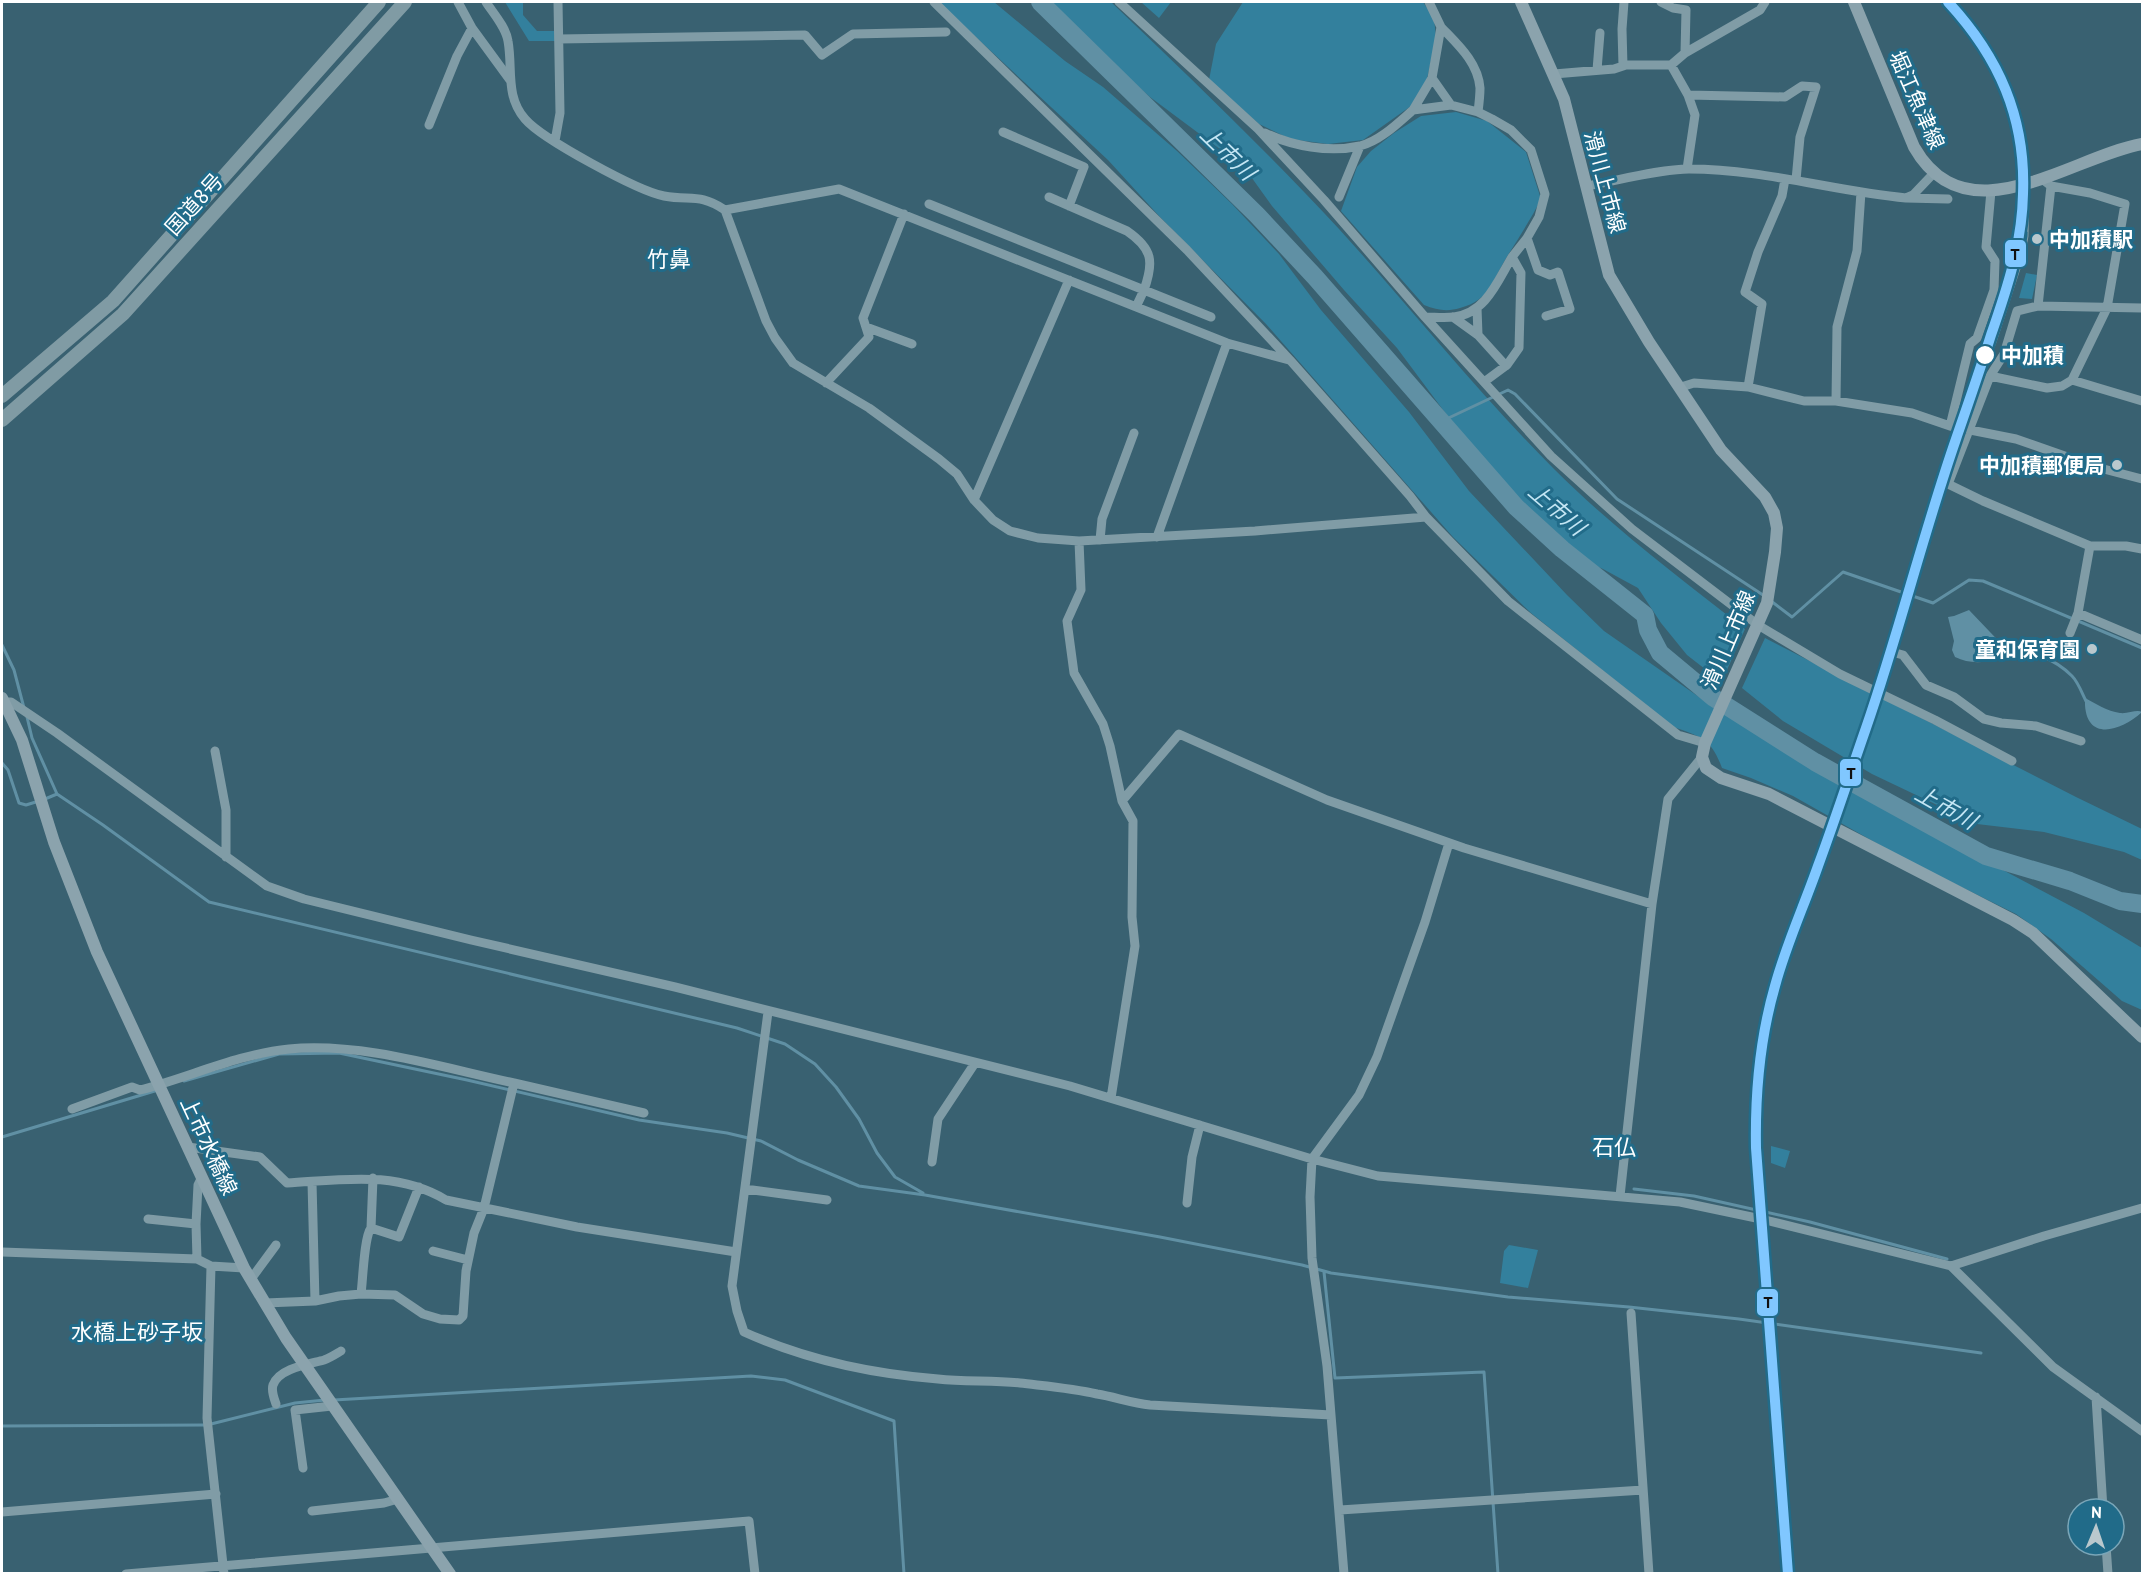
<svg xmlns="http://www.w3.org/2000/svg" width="2144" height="1575" font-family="'PT Sans','Noto Sans JP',sans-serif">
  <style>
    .green { fill: #33809d }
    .water { fill: #6090a4 }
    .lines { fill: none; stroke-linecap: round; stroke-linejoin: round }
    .stream { stroke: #6090a4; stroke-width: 3 }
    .river { stroke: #6090a4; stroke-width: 18 }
    .minor { stroke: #809ca6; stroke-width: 9 }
    .major { stroke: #8ba3ad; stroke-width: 12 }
    .highway { stroke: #809ba4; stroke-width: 14 }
    .rail-casing { stroke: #809ba4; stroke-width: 5 }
    .rail { stroke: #216b89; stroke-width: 3; stroke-dasharray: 9; stroke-linecap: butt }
    .rail-1-casing { stroke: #216b89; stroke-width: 15 }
    .rail-1 { stroke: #80c7ff; stroke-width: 10 }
    .poi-dot { fill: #bac8cd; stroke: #216b89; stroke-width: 2 }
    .stop-dot { fill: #fff; stroke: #216b89; stroke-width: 2 }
    .labels { text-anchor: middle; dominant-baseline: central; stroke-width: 6; stroke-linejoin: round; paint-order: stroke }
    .street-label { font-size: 21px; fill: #fff; stroke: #216b89 }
    .poi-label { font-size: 21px; font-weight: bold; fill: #fff; stroke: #216b89; text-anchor: end }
    .stop-label { font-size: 21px; font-weight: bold; fill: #fff; stroke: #216b89; text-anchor: start }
    .water-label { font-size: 22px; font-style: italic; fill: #c4e6f4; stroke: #216b89 }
    .neighbourhood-label { font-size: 22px; fill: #fff; stroke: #216b89 }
    .line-badge { stroke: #216b89; stroke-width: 2 }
    .pale-badge-label { font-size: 16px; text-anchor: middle; font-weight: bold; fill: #111 }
  </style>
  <rect width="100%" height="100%" fill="#396171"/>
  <path class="green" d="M505,2H523V15L537,31H556V41H529Z
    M938,2H994L1065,61L1103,87L1177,151L1232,204L1279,254L1321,310L1409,412L1469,491L1567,595L1604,631L1712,706L1984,860L2084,913L2142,948V1010L2122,1001L2051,939L2016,914L1901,857L1793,796L1751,778L1722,768C1712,740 1701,736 1673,727L1531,613L1453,537L1266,324L1160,217L1108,160Z
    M1033,2H1111C1188,76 1266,150 1339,229C1411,308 1478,393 1554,469C1613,528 1680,578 1745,629L1723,679L1714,676L1687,655L1661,623L1638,588L1603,569L1549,545L1490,468L1461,434L1397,348L1344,290L1272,206L1244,167L1150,97L1083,37Z
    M1141,2H1171L1159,18Z
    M1243,2H1423L1434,18L1436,37L1427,79L1411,106L1363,140L1328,144L1290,139L1259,124L1209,80L1216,44Z
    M1456,112L1487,121L1526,152L1541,199C1531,219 1519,237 1508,255C1492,280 1491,300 1460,308C1447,312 1437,310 1424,305L1341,211L1357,167L1371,151L1394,133L1421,116Z
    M2026,273L2037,275L2032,299L2019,298Z
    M1765,638L2076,797L2142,829V860L2124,852L2044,832L1977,824L1872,774L1783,721L1742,688Z
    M1771,1146L1790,1151L1785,1168L1771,1163Z
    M1509,1245L1538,1250L1528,1288L1500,1283L1504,1251Z"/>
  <path class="water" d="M1969,610L2011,654C1993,662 1973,666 1955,657L1952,650L1954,641L1948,617L1954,616Z
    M2085,698C2096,704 2107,711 2120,713C2128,714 2137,709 2142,712C2119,733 2083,742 2085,698Z"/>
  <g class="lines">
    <path class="stream" d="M1440,422L1508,390L1515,394L1617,499L1766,597
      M1771,601L1792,617L1843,572L1933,603L1969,580L1983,581L2142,648
      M2,645L14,670L24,708
      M2006,651C2029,648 2055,659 2072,676C2078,682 2082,693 2086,701
      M27,717L32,738L57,794L103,825L209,902L737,1028L785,1044L815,1064L836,1087L859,1119L877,1153L895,1177L923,1193
      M2,763L8,770L19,803L26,805L39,801
      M45,799L57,794
      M184,1081L279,1054L339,1053L467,1080L639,1120L727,1133L761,1141L798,1160L859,1186L925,1195L1160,1237L1302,1265L1331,1273L1508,1297L1629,1307L1739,1319L1981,1353
      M2,1137L158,1090
      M1634,1189L1694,1196L1810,1222L1947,1259
      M1324,1272L1335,1378L1484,1372L1498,1574
      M334,1400L751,1376L785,1380L894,1421L904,1574
      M211,1424L295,1403L325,1400
      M2,1426L205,1425"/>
    <path class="river" d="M1040,2L1257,215L1315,277L1516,507L1562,549L1645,615L1648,630L1660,653L1714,698L1815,762L1986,856L2070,881L2120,901L2142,904"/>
    <path class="minor" d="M458,2L472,28L510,80
      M486,2C493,13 506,27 508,41C513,69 505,96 525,119C542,139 638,191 664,196C691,201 699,193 725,210L766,321L775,338L793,363L869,408L939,459L957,474L974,500L993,520L1010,531L1038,538L1079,541L1255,531L1426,517
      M934,2L1187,250L1290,360L1410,496L1426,517L1508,601L1678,735L1705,743
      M1119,2L1258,129L1324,200L1425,317L1551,456L1632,529L1758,625L1840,674L1935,720L2012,761
      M1429,2L1441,27L1432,78
      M1661,2L1673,8L1686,10L1685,53
      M1441,27C1457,44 1478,62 1480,88C1480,95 1479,104 1478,112
      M559,39L805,35L822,55L853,34L946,32
      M1671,65L1688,95L1695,115L1687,169
      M1623,66L1622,29L1624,2
      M1597,70L1600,33
      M1554,74L1614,69L1626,65H1671L1685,53L1760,10L1765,2
      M1688,95L1785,97L1802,86L1816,87L1800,137L1796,180
      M1451,105L1413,110L1432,78L1451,105L1478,112L1492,119L1511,130L1531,150L1545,194L1539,217L1527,238
      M429,125L457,56L472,28
      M1003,132L1084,167L1069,206
      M1265,133C1292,146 1329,153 1360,146C1380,141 1398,123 1413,110
      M555,141L560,113L558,2
      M2042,179L2051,186L2090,193L2125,204L2107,308L2072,380
      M1586,186C1616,181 1659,169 1689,169C1763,169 1833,191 1906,198L1913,195L1933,174
      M1049,197L1127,231C1153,249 1154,262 1144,290L1211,317
      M1339,197L1360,146
      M1906,198L1948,199
      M929,204L1144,290L1136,307
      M725,210L839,189L1227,343L1289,360
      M1512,257L1527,238L1538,270L1550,275L1558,272L1570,309L1546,316
      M2038,306L2051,186
      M2142,308L2038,306L2017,311L2004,354L1990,376L1948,484L1983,501L2090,546H2126L2142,549
      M1425,317C1434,317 1445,318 1454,317C1486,313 1497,282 1512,257L1521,273L1519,348L1507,365L1484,382
      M1453,317L1478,335L1477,308
      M866,327L912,344
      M1478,335L1506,366
      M1990,376L2047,388L2062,386L2072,380L2142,401
      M826,383L869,337L863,318L904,214
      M1681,387L1694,383L1748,387L1804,401H1836L1912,413L1950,426L2016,439L2096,467L2142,479
      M1748,387L1762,304L1745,292L1758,252L1782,196L1785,179
      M1836,401L1837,327L1857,251L1861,192
      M1950,426L1970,344L1977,338L1994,290L1995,261L1986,247L1991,191
      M974,500L1069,280
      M1157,537L1227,343
      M1100,540L1102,519L1134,433
      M1079,541L1081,590L1067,621L1074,673L1103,724L1110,746L1122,801L1133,821L1132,917L1135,946L1111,1098
      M2078,613L2142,640
      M2070,633L2078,613L2090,546
      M1892,652L1903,655L1926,685L1954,697L1984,719L2001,723L2036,726L2081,741
      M2,705L4,702H11L57,733L267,886L304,899L471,940L675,987L1070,1086L1312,1159L1378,1176L1680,1202L1761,1219L1951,1266L2053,1367L2142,1431
      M215,751L226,810V857
      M1122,801L1179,734L1327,800L1464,848L1652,904
      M768,1012L732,1286L737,1311L744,1332C804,1359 873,1374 938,1379C965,1382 993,1380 1020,1383C1045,1386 1072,1388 1097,1394C1115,1397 1132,1403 1150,1405L1331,1415
      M514,1083L644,1113
      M72,1109L132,1087L140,1090C190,1077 238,1054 289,1049C362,1042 443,1068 514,1083L484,1208L474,1233L466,1271L463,1316L459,1320L440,1319L423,1314L395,1295L361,1294
      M188,1147L260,1157L287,1183C342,1180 396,1170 446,1200L577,1227L736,1252
      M932,1162L938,1119L975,1063
      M745,1189L827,1200
      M1620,1196L1652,904L1668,799L1702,757
      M1187,1203L1192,1157L1200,1125
      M148,1219L196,1224L198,1185L202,1177
      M196,1224L197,1259L211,1266
      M371,1228L399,1237L419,1187
      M433,1251L468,1260
      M2,1252L197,1259
      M1951,1266L2044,1236L2142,1208
      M251,1279L276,1245
      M315,1301L339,1296L361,1294C363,1279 364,1237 371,1228L373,1178
      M265,1303L315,1301L312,1182
      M1631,1313L1649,1574
      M2096,1397L2103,1509
      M276,1404C274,1398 271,1391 273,1385C279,1368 310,1364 324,1360C330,1358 336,1354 341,1351
      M303,1468L295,1410L332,1406
      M1340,1510L1643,1490
      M312,1511L384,1503L398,1499
      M2,1512L216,1494
      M2106,1545L2108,1574
      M126,1574L749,1521L755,1574
      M224,1574L207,1418L211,1266L244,1268
      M1344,1574L1327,1366L1312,1258L1310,1197L1312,1159L1359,1095L1377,1057L1425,922L1449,843"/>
    <path class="major" d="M1521,2L1564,99L1609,275L1649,342L1721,450L1765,497L1774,513L1777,528L1775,552L1767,603L1705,743L1702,757L1706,768L1721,778L1769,794L2013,920L2033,933L2142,1037
      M1854,2L1914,147C1967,240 2070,157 2142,144
      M2,698L22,740L54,842L97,952L244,1268L286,1338L450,1574"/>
    <path class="highway" d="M2,396L113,301L379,2
      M2,420L123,314L405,2"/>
    <defs>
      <path id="rail" d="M1965,410L1994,342L2023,253L2026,236L2027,195L2023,151"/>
    </defs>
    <use href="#rail" class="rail-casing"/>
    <use href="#rail" class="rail"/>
    <defs>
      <path id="rail-1" d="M1788,1574L1756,1148C1755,1094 1760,1038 1775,986C1786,945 1804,906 1818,866C1835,820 1850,774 1866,728C1899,633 1923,534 1956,439C1968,404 1980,370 1991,335C2007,289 2022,244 2023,194C2026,118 1999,57 1948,2"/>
    </defs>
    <use href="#rail-1" class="rail-1-casing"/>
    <use href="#rail-1" class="rail-1"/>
  </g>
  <g class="poi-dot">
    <circle cx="2037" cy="239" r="6"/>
    <circle cx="2117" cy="465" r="6"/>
    <circle cx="2092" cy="649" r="6"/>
  </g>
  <circle class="stop-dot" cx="1985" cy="355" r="10"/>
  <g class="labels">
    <g class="street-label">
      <text transform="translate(1917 100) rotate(66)">堀江魚津線</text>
      <text transform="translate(1605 182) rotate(75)">滑川上市線</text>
      <text transform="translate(194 204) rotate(-48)">国道8号</text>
      <text transform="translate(1728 640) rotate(-67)">滑川上市線</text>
      <text transform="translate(209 1146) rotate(65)">上市水橋線</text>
    </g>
    <g class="poi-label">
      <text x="2049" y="239" text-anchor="start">中加積駅</text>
      <text x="2105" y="465">中加積郵便局</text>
      <text x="2080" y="649">童和保育園</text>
    </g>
    <g class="stop-label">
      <text x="2001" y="355">中加積</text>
    </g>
    <g class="water-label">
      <text transform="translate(1228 153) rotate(44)">上市川</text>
      <text transform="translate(1557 509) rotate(41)">上市川</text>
      <text transform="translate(1946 807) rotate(29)">上市川</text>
    </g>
    <g class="neighbourhood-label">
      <text x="669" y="259">竹鼻</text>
      <text x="1614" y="1147">石仏</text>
      <text x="137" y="1332">水橋上砂子坂</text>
    </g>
  </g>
  <g class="line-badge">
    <rect x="2004" y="239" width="23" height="29" rx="6" fill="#80c7ff"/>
    <rect x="1839" y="758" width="23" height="29" rx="6" fill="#80c7ff"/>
    <rect x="1756" y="1288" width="23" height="29" rx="6" fill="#80c7ff"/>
  </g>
  <g class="pale-badge-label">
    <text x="2015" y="260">T</text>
    <text x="1851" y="779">T</text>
    <text x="1768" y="1308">T</text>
  </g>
  <rect width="2144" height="1575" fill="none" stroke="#ffffff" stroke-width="6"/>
  <g transform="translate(2096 1527) rotate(2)"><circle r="28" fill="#216b89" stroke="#7aa6b8" stroke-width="1.5"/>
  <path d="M0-4.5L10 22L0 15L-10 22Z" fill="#bac8cd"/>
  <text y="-9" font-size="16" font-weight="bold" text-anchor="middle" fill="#ffffff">N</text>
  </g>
</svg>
